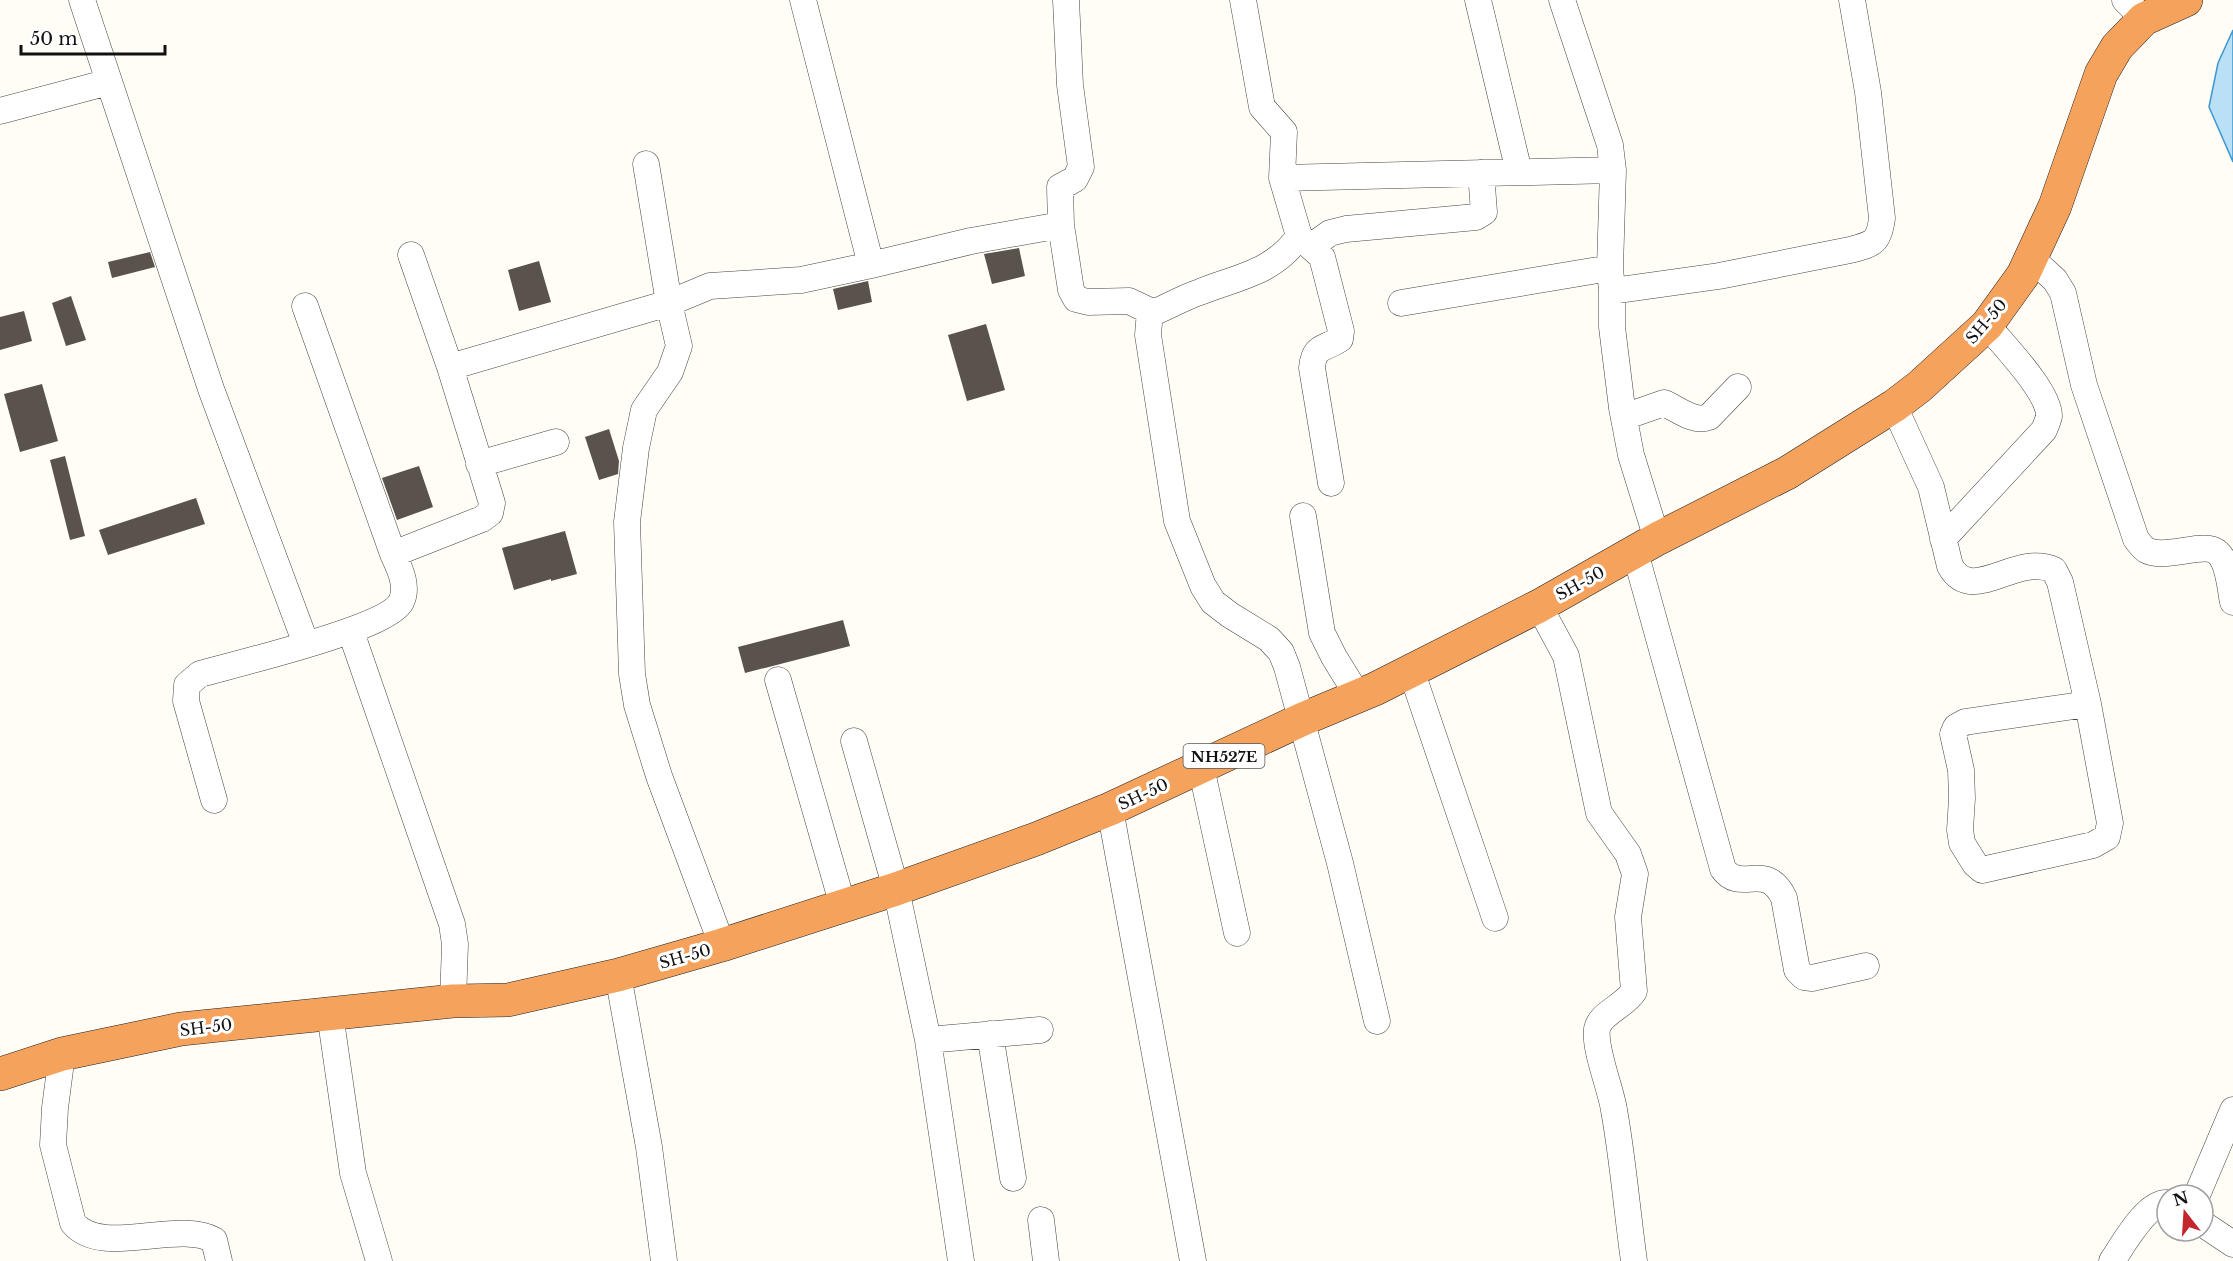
<svg xmlns="http://www.w3.org/2000/svg" width="2233" height="1261" font-family="'Libre Baskerville',serif">
  <style>
    .water { fill: #b9e0f7; stroke: #3f96cf; stroke-width: 1.5 }
    .building { fill: #5a524d }
    .lines { fill: none; stroke-linecap: round; stroke-linejoin: round }
    .minor-casing { stroke: #444; stroke-width: 27 }
    .highway-casing { stroke: #222; stroke-width: 34 }
    .minor { stroke: #fff; stroke-width: 26 }
    .highway { stroke: #f5a25d; stroke-width: 33 }
    .labels { text-anchor: middle; dominant-baseline: central; stroke-width: 6; stroke-linejoin: round; paint-order: stroke }
    .shield { fill: #fff; stroke: #585858; stroke-width: 1.5 }
    .shield-label { font-size: 15px; font-weight: bold; fill: #111 }
    .street-label { font-size: 16px; fill: #111; stroke: #fff }
  </style>
  <rect width="100%" height="100%" fill="#fffdf5"/>
  <path class="water" d="M2233,30V162L2209,107L2218,63Z"/>
  <path class="building" d="M1019,248L1025,276L992,284L984,254Z
    M150,252L155,267L112,278L108,262Z
    M539,261L551,302L519,311L508,270Z
    M868,281L872,302L838,310L833,289Z
    M71,296L86,340L66,346L52,303Z
    M24,311L32,341L0,350V317Z
    M986,324L1005,390L967,401L948,335Z
    M42,384L58,441L20,452L4,394Z
    M609,429L619,461L618,474L599,480L585,437Z
    M65,456L85,536L70,540L50,460Z
    M419,466L433,507L397,520L382,478Z
    M196,498L205,524L108,555L99,530Z
    M565,531L577,574L551,581V579L514,590L502,548Z
    M843,620L850,646L745,673L738,647Z"/>
  <g class="lines">
    <defs>
      <path id="minor" d="M82,0L211,389L306,644
        M803,0L871,265L971,241L1061,225
        M1066,0L1070,85L1081,167L1075,179L1060,187L1061,225L1071,290L1076,299L1088,302L1129,301L1150,311L1148,335L1177,521L1203,586L1213,602L1230,615L1269,639L1281,652L1287,667L1340,863L1377,1021
        M1478,0L1519,172
        M1562,0L1610,145L1613,170L1610,268L1612,291V327L1622,408L1631,455L1657,539
        M2125,0L2144,19
        M0,111L109,82
        M646,164L669,303L679,346L670,372L644,410L636,448L627,522L632,674L637,705L659,776L722,945
        M1282,178L1613,170
        M1299,236L1322,257L1341,331L1340,339C1324,350 1314,345 1312,368L1331,483
        M1312,246L1330,233L1346,229L1476,217L1484,212L1481,173
        M411,255L450,367
        M2031,258L2055,280L2063,293L2084,385L2136,539C2139,543 2142,547 2146,550C2165,561 2205,540 2218,553C2229,563 2230,588 2233,602
        M1612,291L1719,276L1850,250C1873,244 1879,243 1882,218L1868,92L1852,0
        M1401,303L1610,268
        M1150,311H1157C1171,305 1185,297 1200,292C1237,277 1274,273 1299,236L1282,178L1284,132L1262,107L1243,0
        M1894,406L1931,487L1950,566C1972,606 2016,552 2054,570L2060,582L2088,704L1965,722L1956,727L1953,734L1961,770L1962,798L1960,830L1962,843L1975,864L1982,870L2093,845L2107,837L2110,823L2088,704
        M1624,417L1664,403C1678,409 1694,423 1709,417L1738,387
        M479,464L556,442
        M1303,516L1322,633L1334,657L1358,696
        M1943,539L2044,430C2046,425 2048,421 2049,416C2049,391 2003,345 1987,325
        M1635,552L1723,869C1741,894 1766,860 1784,898L1797,970L1804,977L1812,978L1866,966
        M393,554L482,519L490,513L492,503L450,367L669,303L710,286L801,280L871,265
        M1539,606L1566,656L1599,813L1628,854L1635,874L1628,917L1634,991C1624,1007 1600,1013 1597,1029C1594,1049 1611,1089 1614,1110C1623,1160 1627,1211 1634,1261
        M351,632L452,924L455,944L453,1001
        M1411,670L1495,918
        M778,680L843,906
        M854,741L896,889L928,1040L961,1261
        M1201,767L1237,933
        M214,800L186,701L187,685L200,674C235,664 386,629 401,602C409,586 399,567 393,554L305,306
        M1110,809L1193,1261
        M618,975L649,1147L664,1261
        M330,1014L353,1173L379,1261
        M990,1034L1013,1178
        M928,1040L1040,1030
        M62,1054L55,1108L53,1145L73,1223C102,1258 177,1219 214,1240L219,1261
        M2197,1195L2233,1110
        M1041,1220L1046,1261
        M2203,1224L2233,1244
        M2112,1261C2123,1245 2146,1202 2167,1203"/>
      <path id="highway" d="M0,1074L62,1054L181,1029L453,1001L508,1000L618,975L722,945L896,889L1036,839L1110,809L1303,719L1375,689L1539,606L1657,539L1787,473L1894,406L1919,387L1987,325L2023,275L2055,206L2101,74L2117,47L2144,19L2186,0"/>
    </defs>
    <use href="#minor" class="minor-casing"/>
    <use href="#highway" class="highway-casing"/>
    <use href="#minor" class="minor"/>
    <use href="#highway" class="highway"/>
  </g>
  <g class="labels">
    <rect class="shield" x="1183.5" y="744" width="81" height="24" rx="4.5"/>
    <g class="shield-label">
      <text x="1224" y="756">NH527E</text>
    </g>
    <g class="street-label">
      <text transform="translate(1986 321) rotate(-49)">SH-50</text>
      <text transform="translate(1580 583) rotate(-29)">SH-50</text>
      <text transform="translate(1143 794) rotate(-25)">SH-50</text>
      <text transform="translate(685 956) rotate(-16)">SH-50</text>
      <text transform="translate(206 1027) rotate(-7)">SH-50</text>
    </g>
  </g>
  <g transform="translate(2185 1213) rotate(343)"><circle r="28" fill="#ffffff" stroke="#a0a0a0" stroke-width="1.5"/>
  <path d="M0-4.5L10 22L0 15L-10 22Z" fill="#c4262e"/>
  <text y="-9" font-size="16" font-weight="bold" text-anchor="middle" fill="#111111">N</text>
  </g>
  <path d="M21 45v9h144v-9" fill="none" stroke="#111111" stroke-width="3"/>
  <text x="30" y="45" font-size="18" fill="#111111" stroke="#ffffff" stroke-width="4.5" paint-order="stroke">50 m</text>
</svg>
